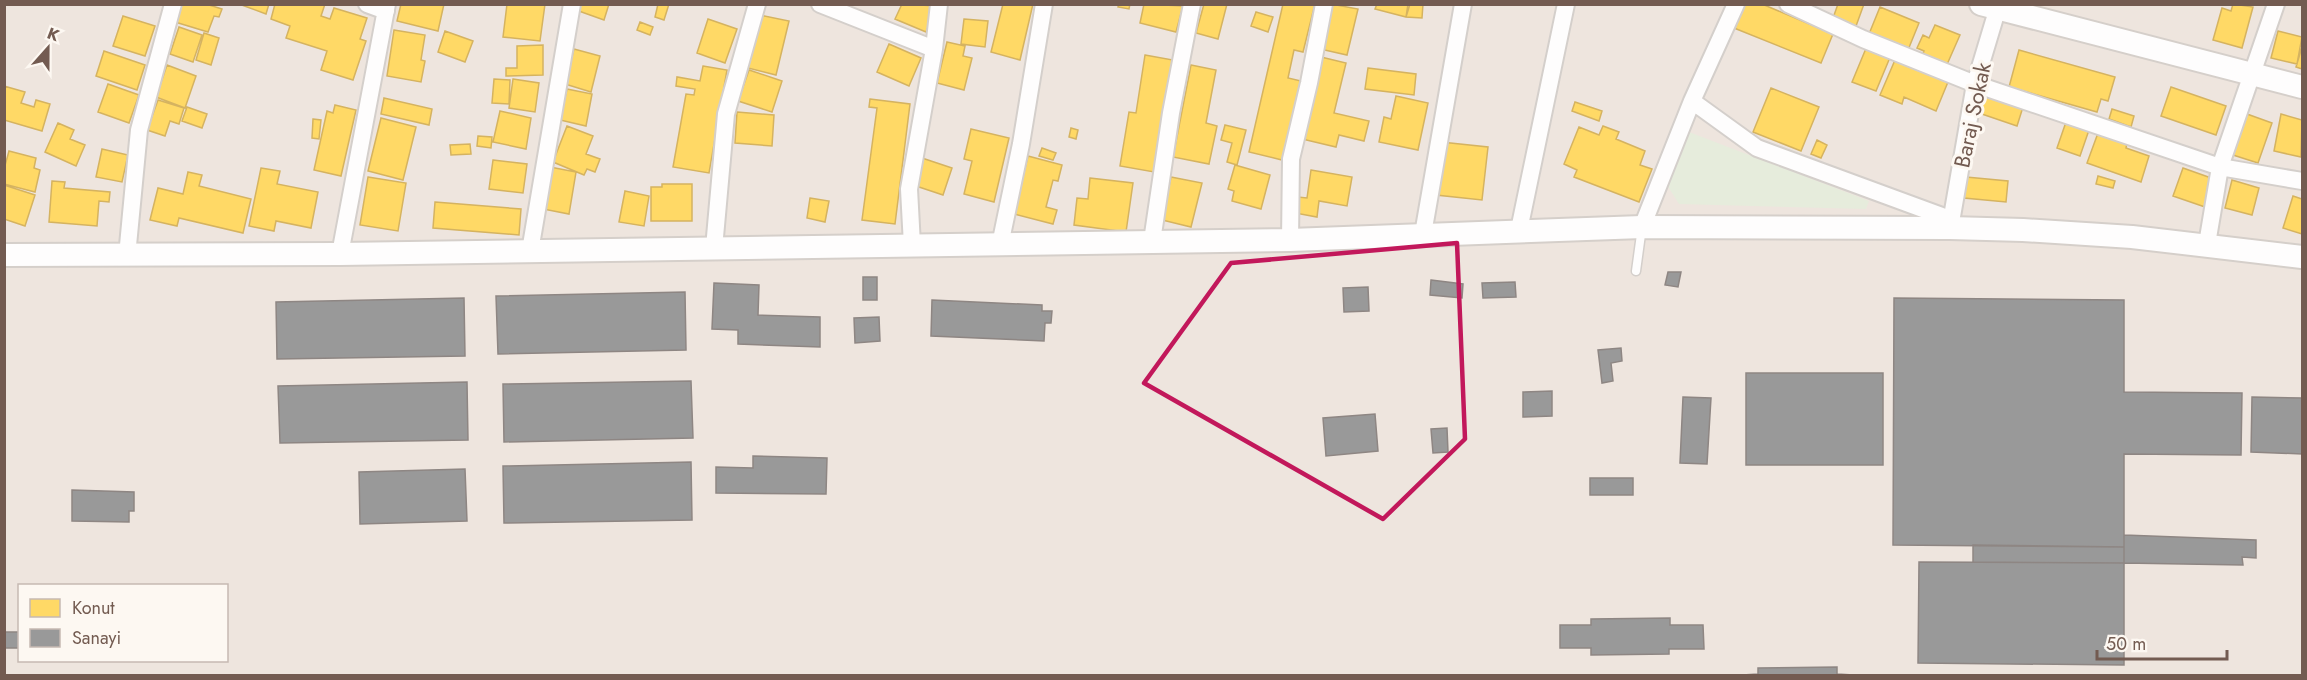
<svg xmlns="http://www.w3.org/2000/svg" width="2307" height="680" font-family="Jost,sans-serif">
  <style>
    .residential { fill: #eee5de; fill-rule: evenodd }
    .green { fill: #e6ecdc }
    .homes { fill: #ffd966; stroke: #d5b360; stroke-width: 1.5 }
    .industry { fill: #999; stroke: #8e8683; stroke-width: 1.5 }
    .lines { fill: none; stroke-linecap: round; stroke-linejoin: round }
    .lane-casing { stroke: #d4cfcb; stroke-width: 11 }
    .street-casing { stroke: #d4cfcb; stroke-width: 20 }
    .secondary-casing { stroke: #d5cfca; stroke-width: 26 }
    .lane { stroke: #fefdfd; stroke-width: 8 }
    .street { stroke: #fefdfd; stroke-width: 16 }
    .secondary { stroke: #fefdfd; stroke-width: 22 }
    .marked { fill: none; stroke: #c2185b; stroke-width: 4.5; stroke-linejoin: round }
    .labels { text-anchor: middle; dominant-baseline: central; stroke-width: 6; stroke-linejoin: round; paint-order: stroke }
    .street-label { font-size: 22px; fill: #735b51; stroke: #fdf8f2 }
  </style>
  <rect width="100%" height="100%" fill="#f6f3f0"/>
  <path class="residential" d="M4,5H2302V675H5ZM20,586H226V660H20Z"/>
  <path class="green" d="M1689,132L1869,201L1866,209L1679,204L1665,182Z"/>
  <path class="homes" d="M181,4H206L222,9L219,17L214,16L208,32L175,22Z
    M239,4H269L266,14Z
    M275,4H325L321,16L330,19L334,8L367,18L360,39L366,41L353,80L321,70L327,51L286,38L290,26L271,19Z
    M401,4H444L438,31L397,21Z
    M507,4H545L540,41L503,37Z
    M578,4H609L604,20L576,10Z
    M658,4H669L664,20L655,17Z
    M902,4L937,6L926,32L895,19Z
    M1003,4H1033L1020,60L991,52Z
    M1119,4H1130L1129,9L1118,7Z
    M1144,4L1183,6L1176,32L1140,23Z
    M1204,4H1227L1218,39L1196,33Z
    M1283,4H1315L1303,52L1294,50L1288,78L1301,81L1282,160L1249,152Z
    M1331,4L1358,9L1347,55L1320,49Z
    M1377,4H1408L1406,17L1375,9Z
    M1410,4H1423L1422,18L1406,17Z
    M1743,4H1762L1833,34L1821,63L1734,28Z
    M1838,4H1864L1856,26L1833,18Z
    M2233,4L2253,7L2242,48L2213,40L2222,8L2231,11Z
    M1880,7L1919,23L1908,50L1869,34Z
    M1256,12L1273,17L1268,32L1251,26Z
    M760,15L789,21L776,75L748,68Z
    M123,16L155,26L145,56L113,46Z
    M708,19L737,29L725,63L697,53Z
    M964,19L988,21L985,47L961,44Z
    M640,22L653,27L650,35L637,30Z
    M1935,25L1960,35L1945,69L1921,59L1924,51L1917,48L1923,35L1929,38Z
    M179,27L202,35L193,62L170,54Z
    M394,30L425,35L421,60L425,61L421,82L387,76Z
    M445,31L473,41L465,62L438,52Z
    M2278,31L2302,37L2297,64L2271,58Z
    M204,33L219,38L211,65L196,60Z
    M947,42L965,46L963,56L972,58L964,90L937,83Z
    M889,44L921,58L909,86L877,72Z
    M543,45V75L506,76V68H517V46Z
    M1867,46L1891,55L1876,91L1852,82Z
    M2302,47V69L2296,67Z
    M574,49L600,56L591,92L565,84Z
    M2019,50L2115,77L2108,101L2101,99L2097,112L2009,87Z
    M104,51L145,65L137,90L96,76Z
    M1145,55L1173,60L1154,172L1120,166L1129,112L1136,113Z
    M1321,57L1346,63L1334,113L1369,121L1364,141L1339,135L1336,147L1302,139Z
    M1895,60L1948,82L1936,111L1904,97L1902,104L1880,95Z
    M167,65L196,76L185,108L156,97Z
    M1191,65L1216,70L1206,123L1217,126L1209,164L1173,157Z
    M703,66L727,70L709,173L673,167L686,94L694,95L695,89L676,86L677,77L700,81Z
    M1368,68L1416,74L1414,95L1365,89Z
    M749,70L782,81L772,112L738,101Z
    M494,79L510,80L509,104L492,103Z
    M513,79L539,83L535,112L509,108Z
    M108,84L139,95L129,123L98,112Z
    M4,86L25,92L21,103L34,107L36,100L50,104L42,131L4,120Z
    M2171,87L2226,106L2216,135L2161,116Z
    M1771,88L1819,107L1801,151L1753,132Z
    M567,89L592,94L586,126L560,120Z
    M1979,92L2023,107L2017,126L1973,111Z
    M1396,96L1428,103L1418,150L1379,142L1384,117L1391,119Z
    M384,98L432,109L429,125L381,114Z
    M870,99L910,104L895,224L862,220L877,108L869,107Z
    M158,100L184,108L179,124L170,121L165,136L147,130Z
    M1575,102L1602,111L1599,121L1572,111Z
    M335,105L356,110L341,176L314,170L327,111L333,113Z
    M187,107L207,114L202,128L182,121Z
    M2112,109L2134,116L2131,127L2109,119Z
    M500,111L531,118L526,149L493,142Z
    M737,112L774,115L772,146L735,143Z
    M2247,114L2272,123L2258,163L2233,155Z
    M2281,114L2302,120L2301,157L2274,151Z
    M381,118L416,127L403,180L368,171Z
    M313,119L321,120L319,139L312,138Z
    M2066,122L2089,130L2080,156L2057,148Z
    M58,123L74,130L70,139L85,145L76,166L45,152Z
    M1225,125L1246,130L1237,165L1227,162L1232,143L1221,140Z
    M567,126L593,136L586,154L600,159L595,172L587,169L584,175L553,162Z
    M1603,126L1619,132L1616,139L1645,151L1640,165L1652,169L1639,202L1574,177L1577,170L1564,164L1579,127L1599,135Z
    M1071,128L1078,130L1076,139L1069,137Z
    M971,129L1009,138L994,202L964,194L972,161L964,159Z
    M2098,133L2127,143L2126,148L2149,156L2141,182L2087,163Z
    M478,136L492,137L491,148L477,146Z
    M1817,140L1827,145L1821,158L1811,154Z
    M1441,142L1488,147L1482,200L1436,195Z
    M470,144L471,154L451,155L450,145Z
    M1042,148L1056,153L1053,160L1039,156Z
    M102,149L128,155L122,182L96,177Z
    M9,151L36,158L34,168L40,170L35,192L4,184V169Z
    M1028,156L1062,165L1058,181L1053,180L1046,207L1057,210L1053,224L1014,214Z
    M922,158L952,168L943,195L913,185Z
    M493,160L527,164L523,193L489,189Z
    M1235,165L1270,175L1261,209L1232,201L1234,191L1228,189Z
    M550,167L576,172L569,214L543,209Z
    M261,168L280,171L277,184L318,192L311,228L276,221L274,231L249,226Z
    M2183,168L2214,179L2205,207L2173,196Z
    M1311,170L1352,177L1347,206L1319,201L1317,217L1295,213L1298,197L1307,198Z
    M188,172L202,175L199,186L251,199L243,233L179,218L177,226L150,220L158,188L183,194Z
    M2098,176L2115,181L2113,188L2096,184Z
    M368,177L406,183L398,231L360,225Z
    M1171,177L1202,183L1191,227L1162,220Z
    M1966,177L2008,181L2006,202L1964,198Z
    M1090,178L1133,183L1126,232L1074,225L1077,198L1088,199Z
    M2232,180L2259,188L2252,215L2225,208Z
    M52,181L65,182L64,188L110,192L109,202L99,201L97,226L49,222Z
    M662,184H692V221H651V187H662Z
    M4,185L35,195L25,226L4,219Z
    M625,191L649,196L644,226L619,222Z
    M2293,196L2302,199V234L2283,228Z
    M810,198L829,201L825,222L807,218Z
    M435,202L521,209L519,235L433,228Z"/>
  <path class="industry" d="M1668,272H1681L1678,287L1665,285Z
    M863,277H877V300H863Z
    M1431,280L1463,284L1462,298L1430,295Z
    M1515,282L1516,297L1483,298L1482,283Z
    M714,283L759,285L758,315L820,317V347L738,344V330L712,329Z
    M1368,287L1369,311L1344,312L1343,288Z
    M685,292L686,350L498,354L496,296Z
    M464,298L465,356L277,359L276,302Z
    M1894,298L2124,300V392L2242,393L2241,455L2124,454V547L1893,545Z
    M932,300L1042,305V311H1052L1051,323H1045L1044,341L931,336Z
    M879,317L880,341L855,343L854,318Z
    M1621,348L1622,361L1611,363L1613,381L1602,383L1598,350Z
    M1746,373H1883V465H1746Z
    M691,381L693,438L504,442L503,384Z
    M467,382L468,440L280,443L278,386Z
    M1552,391V416L1523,417V392Z
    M1683,397L1711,398L1707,464L1680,463Z
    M2252,397L2302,398V454L2251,452Z
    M1375,414L1378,451L1326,456L1323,418Z
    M1447,428L1448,452L1433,453L1431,429Z
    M753,456L827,458L826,494L716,493V467L753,468Z
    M691,462L692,520L504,523L503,466Z
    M465,469L467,521L360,524L359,472Z
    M1590,478H1633V495H1590Z
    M72,490L134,492V511H129V522L72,521Z
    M2124,535L2256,540V558L2242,557L2243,565L2124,563Z
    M1973,545L2124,547V563L1973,562Z
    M1919,562L2124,563V665L1918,663Z
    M1670,618V625H1703L1704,649H1669V654L1591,655V648H1560V625H1591V619Z
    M4,632H20V648H4Z
    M1837,667V674L1870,676H1727L1758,674V668Z"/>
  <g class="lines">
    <defs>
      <path id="lane" d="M1636,271L1642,227"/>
      <path id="street" d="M367,4L386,11
        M820,4L934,49L909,189L912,245
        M1788,4L1863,39L1975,84L2220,167L2302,181
        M934,49L939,4
        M1692,101L1757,148L1950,219
        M1642,227L1692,101L1736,4
        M1950,228L1975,84L1999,4
        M1519,230L1566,4
        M1423,234L1463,4
        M1290,240L1291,159L1309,83L1324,4
        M1152,241L1171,113L1192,4
        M2207,244L2220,167L2276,4
        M1000,245L1021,144L1044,4
        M714,248L726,114L757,4
        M530,251L572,4
        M340,254L387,4
        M127,256L139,130L173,4"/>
      <path id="secondary" d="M1981,4L2302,87
        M4,255L340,254L1290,240L1642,227L1950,228L2023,230L2132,237L2302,257"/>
    </defs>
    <use href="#lane" class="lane-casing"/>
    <use href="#street" class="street-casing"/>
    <use href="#secondary" class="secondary-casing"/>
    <use href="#lane" class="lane"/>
    <use href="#street" class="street"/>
    <use href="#secondary" class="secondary"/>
  </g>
  <path class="marked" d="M1457,243L1465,439L1383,519L1144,383L1231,263Z"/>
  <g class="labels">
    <g class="street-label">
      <text transform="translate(1972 115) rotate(-78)">Baraj Sokak</text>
    </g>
  </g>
  <rect width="2307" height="680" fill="none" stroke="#735b51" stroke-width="12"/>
  <rect x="18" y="584" width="210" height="78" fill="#fdf8f2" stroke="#c6b9b2" stroke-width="1.5"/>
  <rect x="30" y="599" width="30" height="18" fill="#ffd966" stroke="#c6b9b2" stroke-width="1.5"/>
  <text x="72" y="614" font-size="18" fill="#735b51">Konut</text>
  <rect x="30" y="629" width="30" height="18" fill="#999999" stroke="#c6b9b2" stroke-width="1.5"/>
  <text x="72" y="644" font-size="18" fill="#735b51">Sanayi</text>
  <g transform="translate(48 48) rotate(21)" stroke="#fdf8f2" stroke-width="4.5" paint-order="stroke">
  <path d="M0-4.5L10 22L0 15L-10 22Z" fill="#735b51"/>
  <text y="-9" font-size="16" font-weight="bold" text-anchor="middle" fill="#735b51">K</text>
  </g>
  <path d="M2097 650v9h130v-9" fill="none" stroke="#735b51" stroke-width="3"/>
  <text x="2106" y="650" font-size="18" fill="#735b51" stroke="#fdf8f2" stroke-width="4.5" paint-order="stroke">50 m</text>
</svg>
